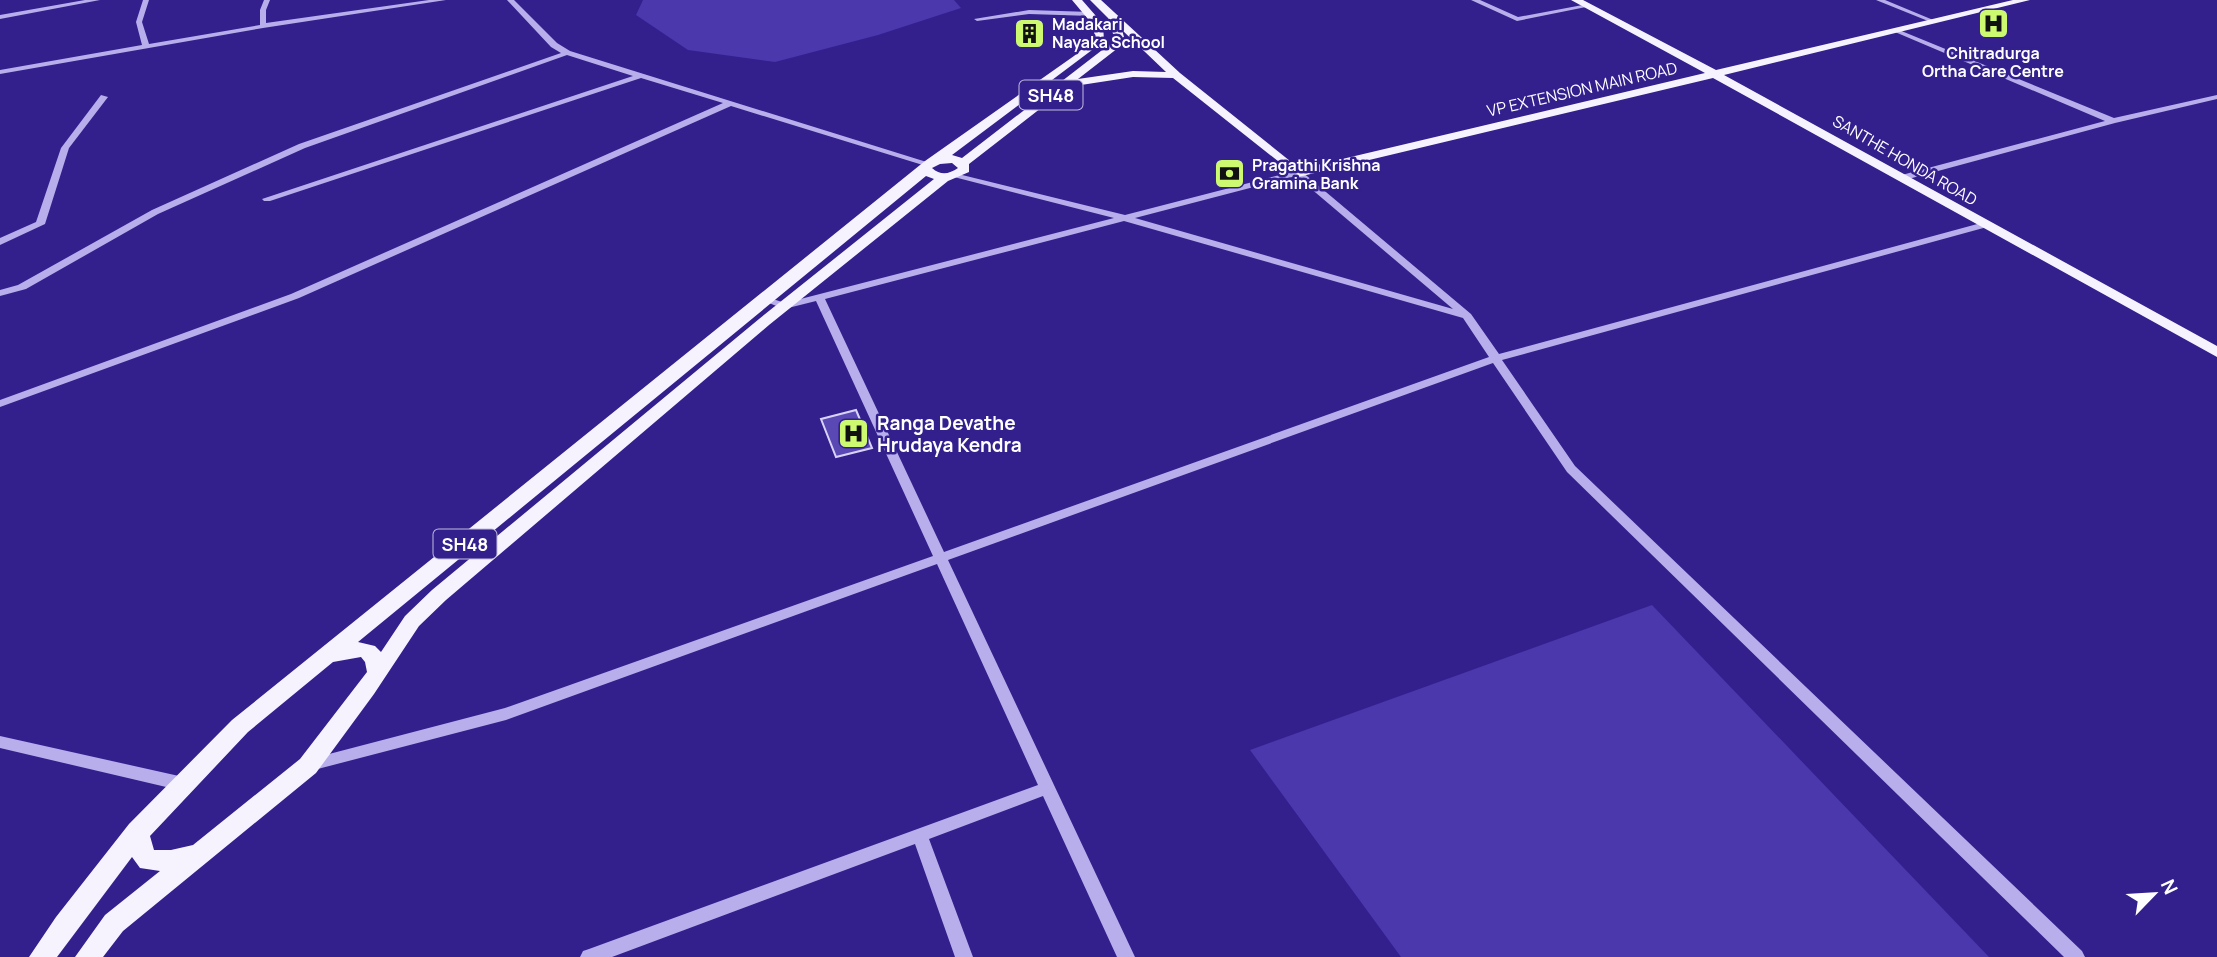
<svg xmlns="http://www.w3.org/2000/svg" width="2217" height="957" font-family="Manrope,sans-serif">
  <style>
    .green { fill: #4a38ac }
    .building { fill: #5a49b4; stroke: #d9d3f9; stroke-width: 2 }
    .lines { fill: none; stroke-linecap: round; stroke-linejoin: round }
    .minor { fill: #b8aeec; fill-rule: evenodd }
    .major { fill: #f6f3ff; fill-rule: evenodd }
    .labels { text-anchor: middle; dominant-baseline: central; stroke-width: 5; stroke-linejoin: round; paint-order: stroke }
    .far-poi-label { font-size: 16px; font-weight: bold; fill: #fff; stroke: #33208d; text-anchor: start }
    .far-street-label { font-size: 16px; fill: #fff; stroke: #33208d }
    .shield { fill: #33208d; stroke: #c2bcdd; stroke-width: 2 }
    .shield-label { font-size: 18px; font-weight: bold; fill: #fff }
    .poi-label { font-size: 19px; font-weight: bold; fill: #fff; stroke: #33208d; text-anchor: start }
  </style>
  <rect width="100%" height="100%" fill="#33208d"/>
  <path class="green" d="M643,0H954L961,8L878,35L775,62L688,50L636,15Z
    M1652,605L1989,957H1401L1250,750Z"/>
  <path class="building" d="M856,410L872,448L836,457L821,419Z"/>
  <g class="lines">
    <path class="minor" d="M85,0H100L0,19V15Z
      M143,0H149L142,22L149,44L260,25V10L264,0H270L266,10V23L429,0H446L263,28L0,74V70L142,45L136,22Z
      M507,0H514L557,43L570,51L933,164L926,166L731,106L299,298L0,407V400L291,294L723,103L641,78L270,201H264L262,199L633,76L567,55L305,148L158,214L26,289L0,296V290L18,285L152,210L299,144L561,53L551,47Z
      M1471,0H1480L1518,17L1588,4L1591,6L1517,21Z
      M1876,0H1885L1938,22L1933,23Z
      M1029,10L1091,12L1094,14L1091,16L1029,14L977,21L974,19Z
      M1895,30H1899L2114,118L2217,95V99L2115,123L1901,181L1897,178L1898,176L2105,121L1895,32Z
      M101,95L108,97L69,148L45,224L0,245V238L36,222L61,148Z
      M1295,171H1301L1471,314L1499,354L1981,223H1987V227L1502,360L1575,466L2082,951L2085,957H2064L1567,472L1493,363L948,560L1135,957H1117L1043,796L929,839L973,957H955L915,844L612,957H580L583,951L589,949L1038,785L937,564L506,720L310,771L304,770L302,765L304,760L310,759L505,708L933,556L816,301L784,309L759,299L764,296L785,303L1114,218L954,177V173L1125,215ZM1296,176L1453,309L1135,218ZM1124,221L1463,318L1489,357L944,552L825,299Z
      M0,736L179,776L185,778L187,783L185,788L179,790L0,748Z"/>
    <path class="major" d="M1072,0H1082L1103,24L1104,41L952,155L962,158L1110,44L1114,37L1108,18L1090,0H1101L1180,73L1300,169L1705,73L1571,0H1583L1716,70L2013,0H2030L1724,75L2217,346V357L1713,78L1298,177L1173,78L1133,77L1068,87L969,164V172L948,181L769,325L446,600L419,626L374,694L316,773L123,931L103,957H75L105,915L160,871L140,868L132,857L57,957H29L56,917L129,824L232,720L925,161L1074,56L1095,38L1093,25ZM1122,30L1166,72L1133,71L1078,79L1118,48L1124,37ZM952,163L958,168C949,174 941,176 932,168L940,164ZM926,176L934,179L759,319L432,590L405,616L381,652L375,646L358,642ZM361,657L365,662L367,672L300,759L193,845L171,850H154L150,836L248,732L333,662Z"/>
  </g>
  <defs>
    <symbol id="hospital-square" viewBox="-11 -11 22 22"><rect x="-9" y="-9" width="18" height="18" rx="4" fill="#ccf96f" stroke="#33208d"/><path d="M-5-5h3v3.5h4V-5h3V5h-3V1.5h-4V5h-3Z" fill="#111"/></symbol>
    <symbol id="building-square" viewBox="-11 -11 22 22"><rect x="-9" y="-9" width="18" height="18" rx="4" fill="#ccf96f" stroke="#33208d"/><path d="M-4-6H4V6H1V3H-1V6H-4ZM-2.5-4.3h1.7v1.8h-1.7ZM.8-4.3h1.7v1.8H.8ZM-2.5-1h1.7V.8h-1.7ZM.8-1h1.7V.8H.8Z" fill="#111"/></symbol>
    <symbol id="bank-square" viewBox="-11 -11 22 22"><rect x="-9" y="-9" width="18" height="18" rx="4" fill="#ccf96f" stroke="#33208d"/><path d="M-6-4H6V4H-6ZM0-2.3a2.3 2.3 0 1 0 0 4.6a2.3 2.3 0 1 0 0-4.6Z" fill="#111"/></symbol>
  </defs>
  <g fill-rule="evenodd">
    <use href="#hospital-square" x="1976" y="6" width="35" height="35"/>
    <use href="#building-square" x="1012" y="16" width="35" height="35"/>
    <use href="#bank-square" x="1212" y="156" width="35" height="35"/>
    <use href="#hospital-square" x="836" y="416" width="35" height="35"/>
  </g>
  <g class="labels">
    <g class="far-poi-label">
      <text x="1052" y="24">Madakari<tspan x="1052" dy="18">Nayaka School</tspan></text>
      <text x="1993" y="53" text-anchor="middle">Chitradurga<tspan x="1993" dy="18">Ortha Care Centre</tspan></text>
      <text x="1252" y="165">Pragathi Krishna<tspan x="1252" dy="18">Gramina Bank</tspan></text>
    </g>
    <g class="far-street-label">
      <text transform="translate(1582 89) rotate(-13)">VP EXTENSION MAIN ROAD</text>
      <text transform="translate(1905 160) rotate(30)">SANTHE HONDA ROAD</text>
    </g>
    <g class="shield">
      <rect x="1019.5" y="80.5" width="63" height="29" rx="5"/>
      <rect x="433.5" y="529.5" width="63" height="29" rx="5"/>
    </g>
    <g class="shield-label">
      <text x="1051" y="95">SH48</text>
      <text x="465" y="544">SH48</text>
    </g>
    <g class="poi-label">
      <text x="877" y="423">Ranga Devathe<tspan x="877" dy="22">Hrudaya Kendra</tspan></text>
    </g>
  </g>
  <g transform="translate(2154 894) rotate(65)" stroke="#33208d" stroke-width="5" paint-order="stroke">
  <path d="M0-5L12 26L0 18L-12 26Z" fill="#ffffff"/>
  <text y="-10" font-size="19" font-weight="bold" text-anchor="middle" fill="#ffffff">N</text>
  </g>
</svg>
